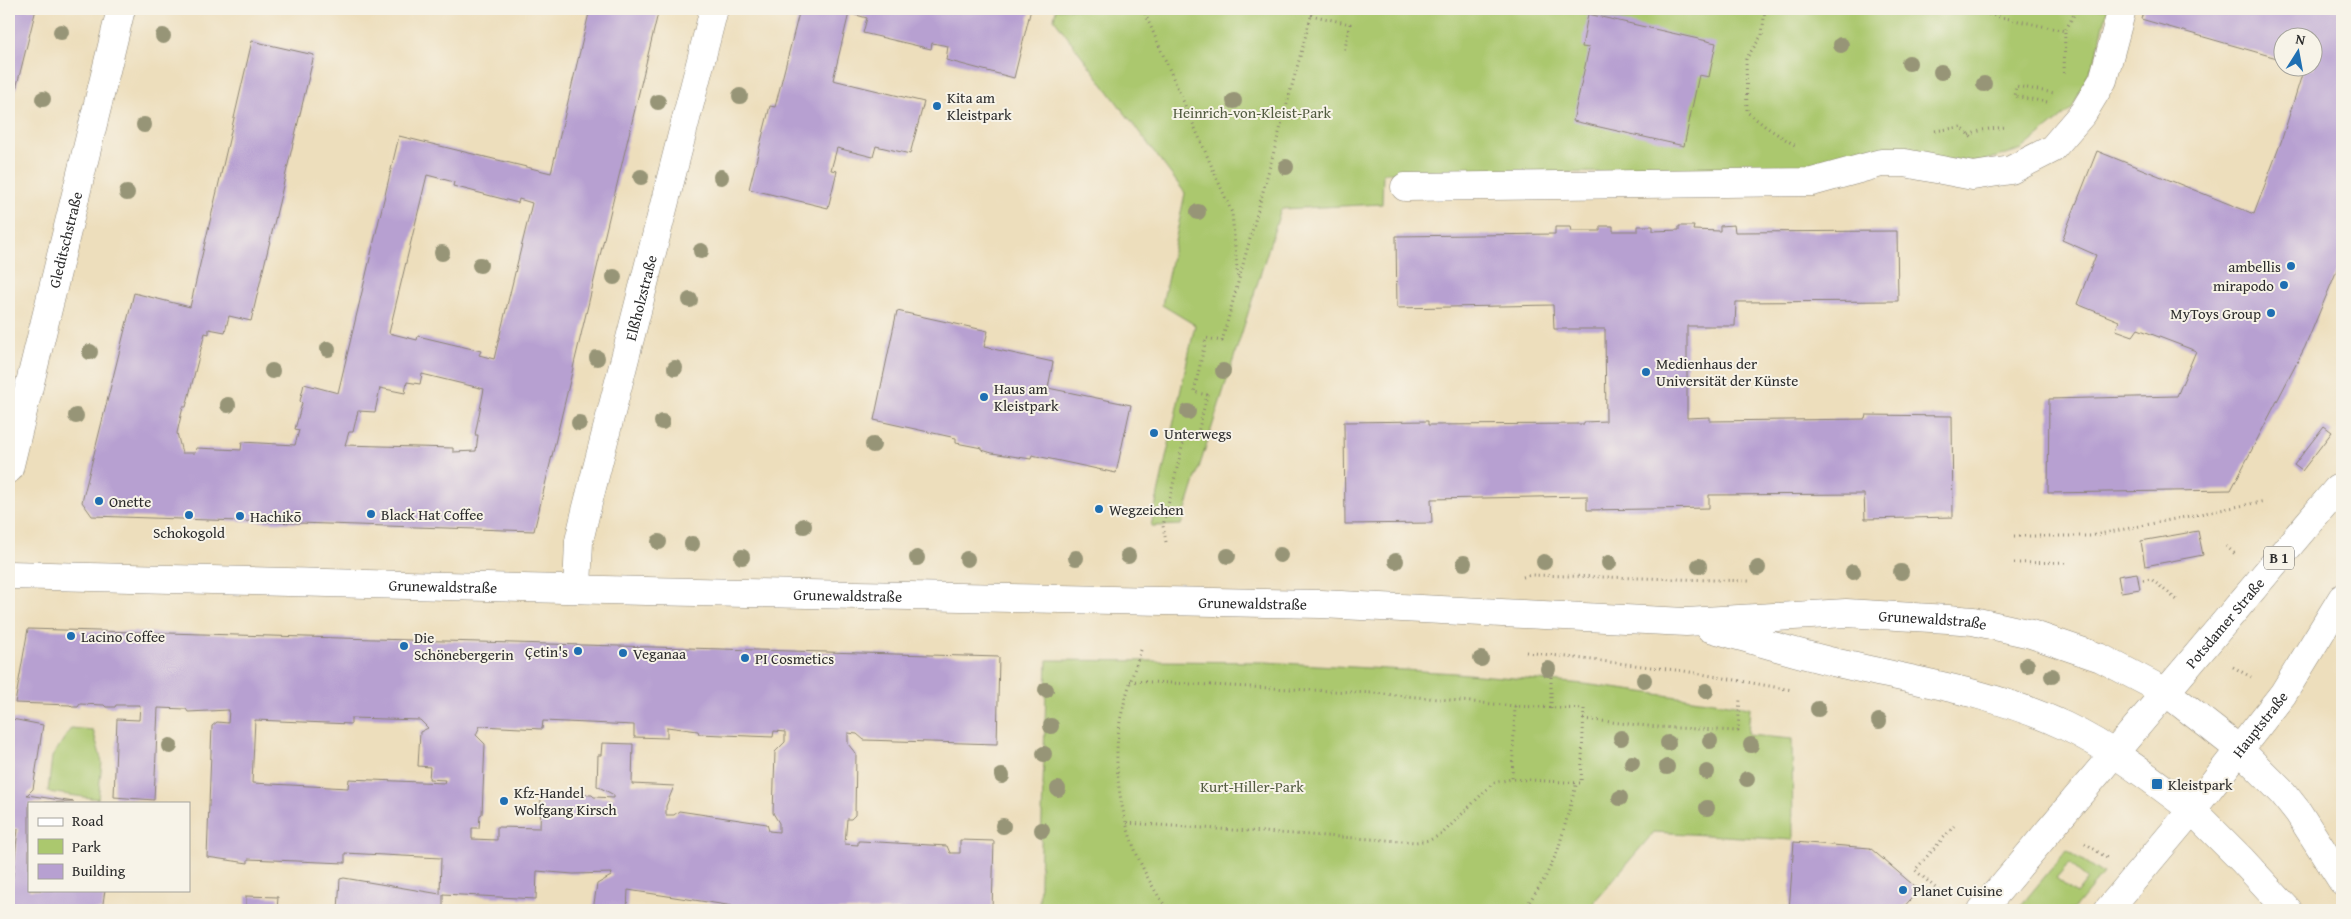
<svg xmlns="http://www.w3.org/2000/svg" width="2351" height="919" font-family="'Gentium Book Plus',serif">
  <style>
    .green { fill: #abc86e; stroke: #6b7a4c; fill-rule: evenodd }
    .building { fill: #b7a0d1; fill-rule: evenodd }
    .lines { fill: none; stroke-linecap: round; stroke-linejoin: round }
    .minor-casing { stroke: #8c8474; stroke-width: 29 }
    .major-casing { stroke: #8c8474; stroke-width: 29 }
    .path { stroke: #8c8474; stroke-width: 3; stroke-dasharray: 1 4; stroke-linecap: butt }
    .minor { stroke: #fff; stroke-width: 28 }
    .major { stroke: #fff; stroke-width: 28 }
    .tree { fill: #979577 }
    .poi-dot { fill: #1f6fb2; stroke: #f7f3e8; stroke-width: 2 }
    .labels { text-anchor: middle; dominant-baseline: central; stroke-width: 4; stroke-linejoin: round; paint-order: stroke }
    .shield { fill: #f7f3e8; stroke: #686764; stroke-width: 1 }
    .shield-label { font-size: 14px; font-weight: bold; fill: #2b2b2b }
    .poi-label { font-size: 15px; fill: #2b2b2b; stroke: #f7f3e8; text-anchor: start }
    .park-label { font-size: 15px; fill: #515a3f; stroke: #f7f3e8 }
    .street-label { font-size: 15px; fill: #2b2b2b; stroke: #f7f3e8 }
  </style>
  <rect width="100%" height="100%" fill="#f7f3e8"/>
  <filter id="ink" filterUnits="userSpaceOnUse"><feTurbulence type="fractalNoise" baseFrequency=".02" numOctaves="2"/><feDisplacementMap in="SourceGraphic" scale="10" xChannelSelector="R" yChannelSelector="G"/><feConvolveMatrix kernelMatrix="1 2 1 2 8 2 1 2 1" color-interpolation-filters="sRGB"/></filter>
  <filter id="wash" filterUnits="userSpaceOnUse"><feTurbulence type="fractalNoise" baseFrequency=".0096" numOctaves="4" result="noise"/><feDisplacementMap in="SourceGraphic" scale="20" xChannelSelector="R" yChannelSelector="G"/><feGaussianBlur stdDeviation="1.12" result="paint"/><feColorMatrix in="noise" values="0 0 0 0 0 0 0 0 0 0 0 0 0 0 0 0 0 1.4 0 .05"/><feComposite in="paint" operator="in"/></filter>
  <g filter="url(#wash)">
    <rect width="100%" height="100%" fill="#eddebc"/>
    <path class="green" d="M1056,9H2108L2095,60L2072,109L2022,149L1981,162L1962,160C1769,171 1576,174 1383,173L1382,204L1281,209L1181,525L1153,526H1151L1195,325L1162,305L1185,193L1054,19Z
      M1047,660L1265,662L1455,673L1584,684L1750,707L1748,735L1792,739L1793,840L1654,832L1587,910H1039Z
      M71,728L93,730L102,762L98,799L48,792L52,757Z
      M2067,850L2103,874L2073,910H2017ZM2069,863L2088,879L2076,894L2056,878Z"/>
    <g id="blocks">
      <path class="building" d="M9,9H36L9,117Z
        M590,9H659L534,531L92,516L82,502L134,293L190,307L252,41L314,55L251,321L229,316L225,332L209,329V334L205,333L186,407H183L177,433L182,453H195L196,448L241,450L242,442L295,445L299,430L295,429L302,403L300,401L304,384L338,393L399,136L551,173ZM427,175L454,182L453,186L518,203L519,199L532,203L494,359L479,355L481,351L418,336L417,340L389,333ZM422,374L484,389L475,435H478L476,451L453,452V448L345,445L349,432H353L358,411L375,412L380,388L405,393L407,382L420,384Z
        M800,9H1031L1014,78L946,60L948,46L932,43L931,49L863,33L867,18L849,13L833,80L924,102L910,154L876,146L873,157L837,148L831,170L837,171L828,208L749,189L770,106L775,107Z
        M2144,9H2342V258L2305,347L2231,490L2048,493L2049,399L2177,396L2196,351L2138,329L2133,336L2116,330L2119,321L2077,304L2096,255L2062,240L2097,151L2254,214L2281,142L2304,68H2314V38H2284V60L2141,19Z
        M1588,14L1716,43L1709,77L1699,75L1684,146L1573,121L1589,48L1582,47Z
        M1734,225L1735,232L1897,231L1898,301L1736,302L1735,326H1687V418L1710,417V421L1865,419L1866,415L1952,416L1953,517L1865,519L1864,494L1709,495V508L1587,510V496L1431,499L1432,523L1345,524L1344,422L1428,421V425L1584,424V422L1606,421L1605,329H1554L1553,305L1397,308L1396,236L1555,234V227H1571L1572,231H1600V226H1613V231H1638V226H1653V231L1679,230V226H1694L1693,230L1720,231V226Z
        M897,311L988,331L984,347L1053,362L1048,388L1131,405L1116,473L1032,455L1031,459L992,453L982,450V448L956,443V438L874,420Z
        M2324,426L2332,432L2302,471L2294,465Z
        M2198,531L2203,555L2145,566L2141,541Z
        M2137,573L2140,589L2121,592L2118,576Z
        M28,629L999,657L997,744L864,740L857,734L848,733V744L856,754L855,815L851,819H847L845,844L858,845V841H861L947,846L950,853H960V840L994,841L992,910H760L628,890L627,910H593L597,884L611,876L612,873L573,874L537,871L536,899L443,894V910H338L340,879L344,878L440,894L441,858L345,853V863L248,859V863L207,857L212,726L217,722L228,723L229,710L188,712L186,709L158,708L154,800L114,797L117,719L139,720L140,705H116L115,707H106L104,705L80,704L78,707H72L70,705L15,703ZM351,718L420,720L428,728L420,732L418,766L430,767L429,779L445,780L444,783L349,779L348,788L252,783L255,720L351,724ZM543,721L634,725V737L667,738V727L698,731L699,734L773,737L774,731L785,732V742L775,752L773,813L779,823V832L769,831L767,824L679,811L674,815H666V806L674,786L632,784L633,744L602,743L601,755H598L597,786L614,795V798L594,797L592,795L541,794L540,828L497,827V840L472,839V828H479L480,815L482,814L485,744L476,735L480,726L542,729Z
        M12,719L43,725L33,789L27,795L74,802L29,803V890H105L102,910H9L18,829L9,827V738Z
        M1794,842L1870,848L1919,890L1901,910H1789Z
        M246,896L278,897L277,910H246Z"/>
    </g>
  </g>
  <g filter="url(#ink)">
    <use href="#blocks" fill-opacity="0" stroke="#8c8474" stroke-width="1"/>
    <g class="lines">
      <defs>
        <g id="minor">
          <path d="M1405,187L1812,182L1881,163H1905L1973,176L2011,170L2052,149L2083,113L2103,80L2122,9"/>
          <path id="s1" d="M9,469L121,9"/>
          <path id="s2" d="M577,589L579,541L586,511L714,9"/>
          <path d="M2240,750L2283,793L2298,812L2342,881"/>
          <path d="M2192,810L2242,860L2288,910"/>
        </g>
        <g id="major">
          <path id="s3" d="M9,575L646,591L1321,604L1686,622L1846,613L1948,619L1973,621L2031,634L2101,658L2166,692L2240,750"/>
          <path d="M1710,628C1754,640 1798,654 1842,664C1919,682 1993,692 2065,726C2111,748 2151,779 2192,810"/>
          <path id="s4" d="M1982,910L2337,489L2342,487"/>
          <path id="s5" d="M2108,910L2192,810L2283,694L2342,598"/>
        </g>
      </defs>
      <use href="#minor" class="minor-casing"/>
      <use href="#major" class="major-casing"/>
      <path class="path" d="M1143,9L1232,213L1238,280
        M1765,9L1762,35L1746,59L1747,112L1766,127L1796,146
        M1964,9L2065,31L2077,9
        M1311,15L1350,24L1344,53
        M2064,73L2065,31
        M2047,102L2014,96L2016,86L2054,93
        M1935,131L1961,127L1973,139
        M1969,135L1982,130L2005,127
        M2014,536H2090L2265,501
        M1166,542L1163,526L1185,435L1197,437L1207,395L1194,392L1206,338L1222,341L1313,9
        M2226,546L2235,554
        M2014,563L2069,562
        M1523,577L1531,575L1751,581
        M2138,581L2151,579L2177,600
        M1141,650C1132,677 1121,707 1118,735C1112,796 1132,861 1168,910
        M1526,652L1684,671L1792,690
        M2233,667L2251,677
        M1130,681L1373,693L1515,706L1584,709L1581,783L1512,779L1515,706
        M1551,708V672
        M1583,719L1657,727L1738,731L1740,698
        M1127,823L1416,842L1430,840L1442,834L1493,783L1512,779
        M2085,843L2107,858
        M1939,891L1915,870L1954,826
        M1524,910L1545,878L1558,850L1577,782"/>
      <use href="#minor" class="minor"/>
      <use href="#major" class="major"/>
    </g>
    <g class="tree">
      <circle cx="61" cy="32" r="8"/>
      <circle cx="163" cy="36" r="8"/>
      <circle cx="1841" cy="45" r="8"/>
      <circle cx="1909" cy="63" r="8"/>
      <circle cx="1941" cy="72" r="8"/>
      <circle cx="1984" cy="84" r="8"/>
      <circle cx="740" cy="96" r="8"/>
      <circle cx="43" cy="99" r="8"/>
      <circle cx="1234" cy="101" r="8"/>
      <circle cx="658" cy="102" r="8"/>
      <circle cx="144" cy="125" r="8"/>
      <circle cx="1286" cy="167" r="8"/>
      <circle cx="641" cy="177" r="8"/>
      <circle cx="721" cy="177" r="8"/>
      <circle cx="127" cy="193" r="8"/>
      <circle cx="1198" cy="212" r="8"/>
      <circle cx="701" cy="251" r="8"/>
      <circle cx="442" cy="253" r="8"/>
      <circle cx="480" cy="265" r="8"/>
      <circle cx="614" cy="277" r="8"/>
      <circle cx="690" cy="300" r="8"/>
      <circle cx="328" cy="349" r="8"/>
      <circle cx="90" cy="352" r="8"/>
      <circle cx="597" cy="358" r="8"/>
      <circle cx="675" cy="368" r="8"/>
      <circle cx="272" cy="371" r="8"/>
      <circle cx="1223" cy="371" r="8"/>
      <circle cx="228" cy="405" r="8"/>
      <circle cx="1188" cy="412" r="8"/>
      <circle cx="76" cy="416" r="8"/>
      <circle cx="662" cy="422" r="8"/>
      <circle cx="579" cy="423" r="8"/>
      <circle cx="873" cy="445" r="8"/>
      <circle cx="804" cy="526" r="8"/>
      <circle cx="659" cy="542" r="8"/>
      <circle cx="692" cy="544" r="8"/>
      <circle cx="1280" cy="555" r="8"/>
      <circle cx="1128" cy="556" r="8"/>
      <circle cx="1228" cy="556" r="8"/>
      <circle cx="742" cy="557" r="8"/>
      <circle cx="917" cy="558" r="8"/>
      <circle cx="1076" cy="558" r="8"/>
      <circle cx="967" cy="559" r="8"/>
      <circle cx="1396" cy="561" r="8"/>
      <circle cx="1544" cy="562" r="8"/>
      <circle cx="1464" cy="563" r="8"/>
      <circle cx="1609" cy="563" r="8"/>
      <circle cx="1699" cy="566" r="8"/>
      <circle cx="1758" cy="568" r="8"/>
      <circle cx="1853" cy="572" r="8"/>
      <circle cx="1901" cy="572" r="8"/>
      <circle cx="1481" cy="659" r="8"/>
      <circle cx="2027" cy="665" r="8"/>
      <circle cx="1548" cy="669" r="8"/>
      <circle cx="2052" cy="676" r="8"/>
      <circle cx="1644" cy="680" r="8"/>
      <circle cx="1046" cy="690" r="8"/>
      <circle cx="1706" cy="691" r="8"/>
      <circle cx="1818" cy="709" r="8"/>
      <circle cx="1879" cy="721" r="8"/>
      <circle cx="1051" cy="726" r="8"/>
      <circle cx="1621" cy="738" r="8"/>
      <circle cx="1710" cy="741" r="8"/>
      <circle cx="1668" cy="743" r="8"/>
      <circle cx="1751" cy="745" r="8"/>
      <circle cx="170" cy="746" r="8"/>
      <circle cx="1044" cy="754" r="8"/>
      <circle cx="1632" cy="763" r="8"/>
      <circle cx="1667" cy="767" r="8"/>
      <circle cx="1707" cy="772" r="8"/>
      <circle cx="1002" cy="776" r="8"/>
      <circle cx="1747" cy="779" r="8"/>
      <circle cx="1058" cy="789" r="8"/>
      <circle cx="1620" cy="798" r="8"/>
      <circle cx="1707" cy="808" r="8"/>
      <circle cx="1003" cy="826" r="8"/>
      <circle cx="1042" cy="830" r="8"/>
    </g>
  </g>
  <g class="poi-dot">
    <circle cx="937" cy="106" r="5"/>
    <circle cx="2291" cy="266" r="5"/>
    <circle cx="2284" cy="285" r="5"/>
    <circle cx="2271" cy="313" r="5"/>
    <circle cx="1646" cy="372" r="5"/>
    <circle cx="984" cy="397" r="5"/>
    <circle cx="1154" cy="433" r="5"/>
    <circle cx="99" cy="501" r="5"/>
    <circle cx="1099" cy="509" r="5"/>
    <circle cx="371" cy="514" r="5"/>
    <circle cx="189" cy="515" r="5"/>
    <circle cx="240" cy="516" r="5"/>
    <circle cx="71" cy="636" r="5"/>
    <circle cx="404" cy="646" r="5"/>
    <circle cx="578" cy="651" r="5"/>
    <circle cx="623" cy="653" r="5"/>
    <circle cx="745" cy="658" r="5"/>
    <rect x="2151" y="778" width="12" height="12" rx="2.5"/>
    <circle cx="504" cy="801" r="5"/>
    <circle cx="1903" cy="890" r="5"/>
  </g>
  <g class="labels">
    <rect class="shield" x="2264" y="546.5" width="30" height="23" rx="4"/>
    <g class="shield-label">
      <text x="2279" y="558">B 1</text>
    </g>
    <g class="poi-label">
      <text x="947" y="97">Kita am<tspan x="947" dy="17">Kleistpark</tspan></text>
      <text x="2281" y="266" text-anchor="end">ambellis</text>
      <text x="2274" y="285" text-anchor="end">mirapodo</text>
      <text x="2261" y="313" text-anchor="end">MyToys Group</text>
      <text x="1656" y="363">Medienhaus der<tspan x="1656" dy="17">Universität der Künste</tspan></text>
      <text x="994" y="388">Haus am<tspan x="994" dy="17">Kleistpark</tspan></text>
      <text x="1164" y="433">Unterwegs</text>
      <text x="109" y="501">Onette</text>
      <text x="1109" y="509">Wegzeichen</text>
      <text x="381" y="514">Black Hat Coffee</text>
      <text x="250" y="516">Hachikō</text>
      <text x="189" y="532" text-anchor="middle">Schokogold</text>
      <text x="81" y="636">Lacino Coffee</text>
      <text x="414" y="637">Die<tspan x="414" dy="17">Schönebergerin</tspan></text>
      <text x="568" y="651" text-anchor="end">Çetin's</text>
      <text x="633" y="653">Veganaa</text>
      <text x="755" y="658">PI Cosmetics</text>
      <text x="2168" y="784">Kleistpark</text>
      <text x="514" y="792">Kfz-Handel<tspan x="514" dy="17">Wolfgang Kirsch</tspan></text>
      <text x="1913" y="890">Planet Cuisine</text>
    </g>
    <g class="park-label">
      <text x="1252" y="112">Heinrich-von-Kleist-Park</text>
      <text x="1252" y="786">Kurt-Hiller-Park</text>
    </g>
    <g class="street-label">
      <text stroke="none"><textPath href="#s1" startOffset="236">Gleditschstraße</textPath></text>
      <text stroke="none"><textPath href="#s2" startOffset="299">Elßholzstraße</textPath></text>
      <text stroke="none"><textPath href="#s3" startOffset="434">Grunewaldstraße</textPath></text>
      <text stroke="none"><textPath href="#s3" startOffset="839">Grunewaldstraße</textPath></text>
      <text stroke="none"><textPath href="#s3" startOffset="1244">Grunewaldstraße</textPath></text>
      <text stroke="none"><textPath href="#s3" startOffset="1925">Grunewaldstraße</textPath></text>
      <text stroke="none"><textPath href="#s4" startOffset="376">Potsdamer Straße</textPath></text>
      <text stroke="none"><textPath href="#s5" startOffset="240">Hauptstraße</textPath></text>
    </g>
  </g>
  <rect width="2351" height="919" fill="none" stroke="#f7f3e8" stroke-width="30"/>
  <rect x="28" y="802" width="162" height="90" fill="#f7f3e8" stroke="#a5a39c"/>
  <rect x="38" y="818" width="25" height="8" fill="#ffffff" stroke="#a5a39c"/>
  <text x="72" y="826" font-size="15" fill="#2b2b2b">Road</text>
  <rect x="38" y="839" width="25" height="15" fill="#abc86e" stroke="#a5a39c"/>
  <text x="72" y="852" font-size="15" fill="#2b2b2b">Park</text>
  <rect x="38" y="864" width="25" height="15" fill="#b7a0d1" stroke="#a5a39c"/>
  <text x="72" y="876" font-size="15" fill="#2b2b2b">Building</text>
  <g transform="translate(2298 52) rotate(11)"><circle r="24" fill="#f7f3e8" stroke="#a5a39c"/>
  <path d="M0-4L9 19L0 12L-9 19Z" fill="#1f6fb2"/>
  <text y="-8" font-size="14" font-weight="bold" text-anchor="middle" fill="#2b2b2b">N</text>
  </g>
</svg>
